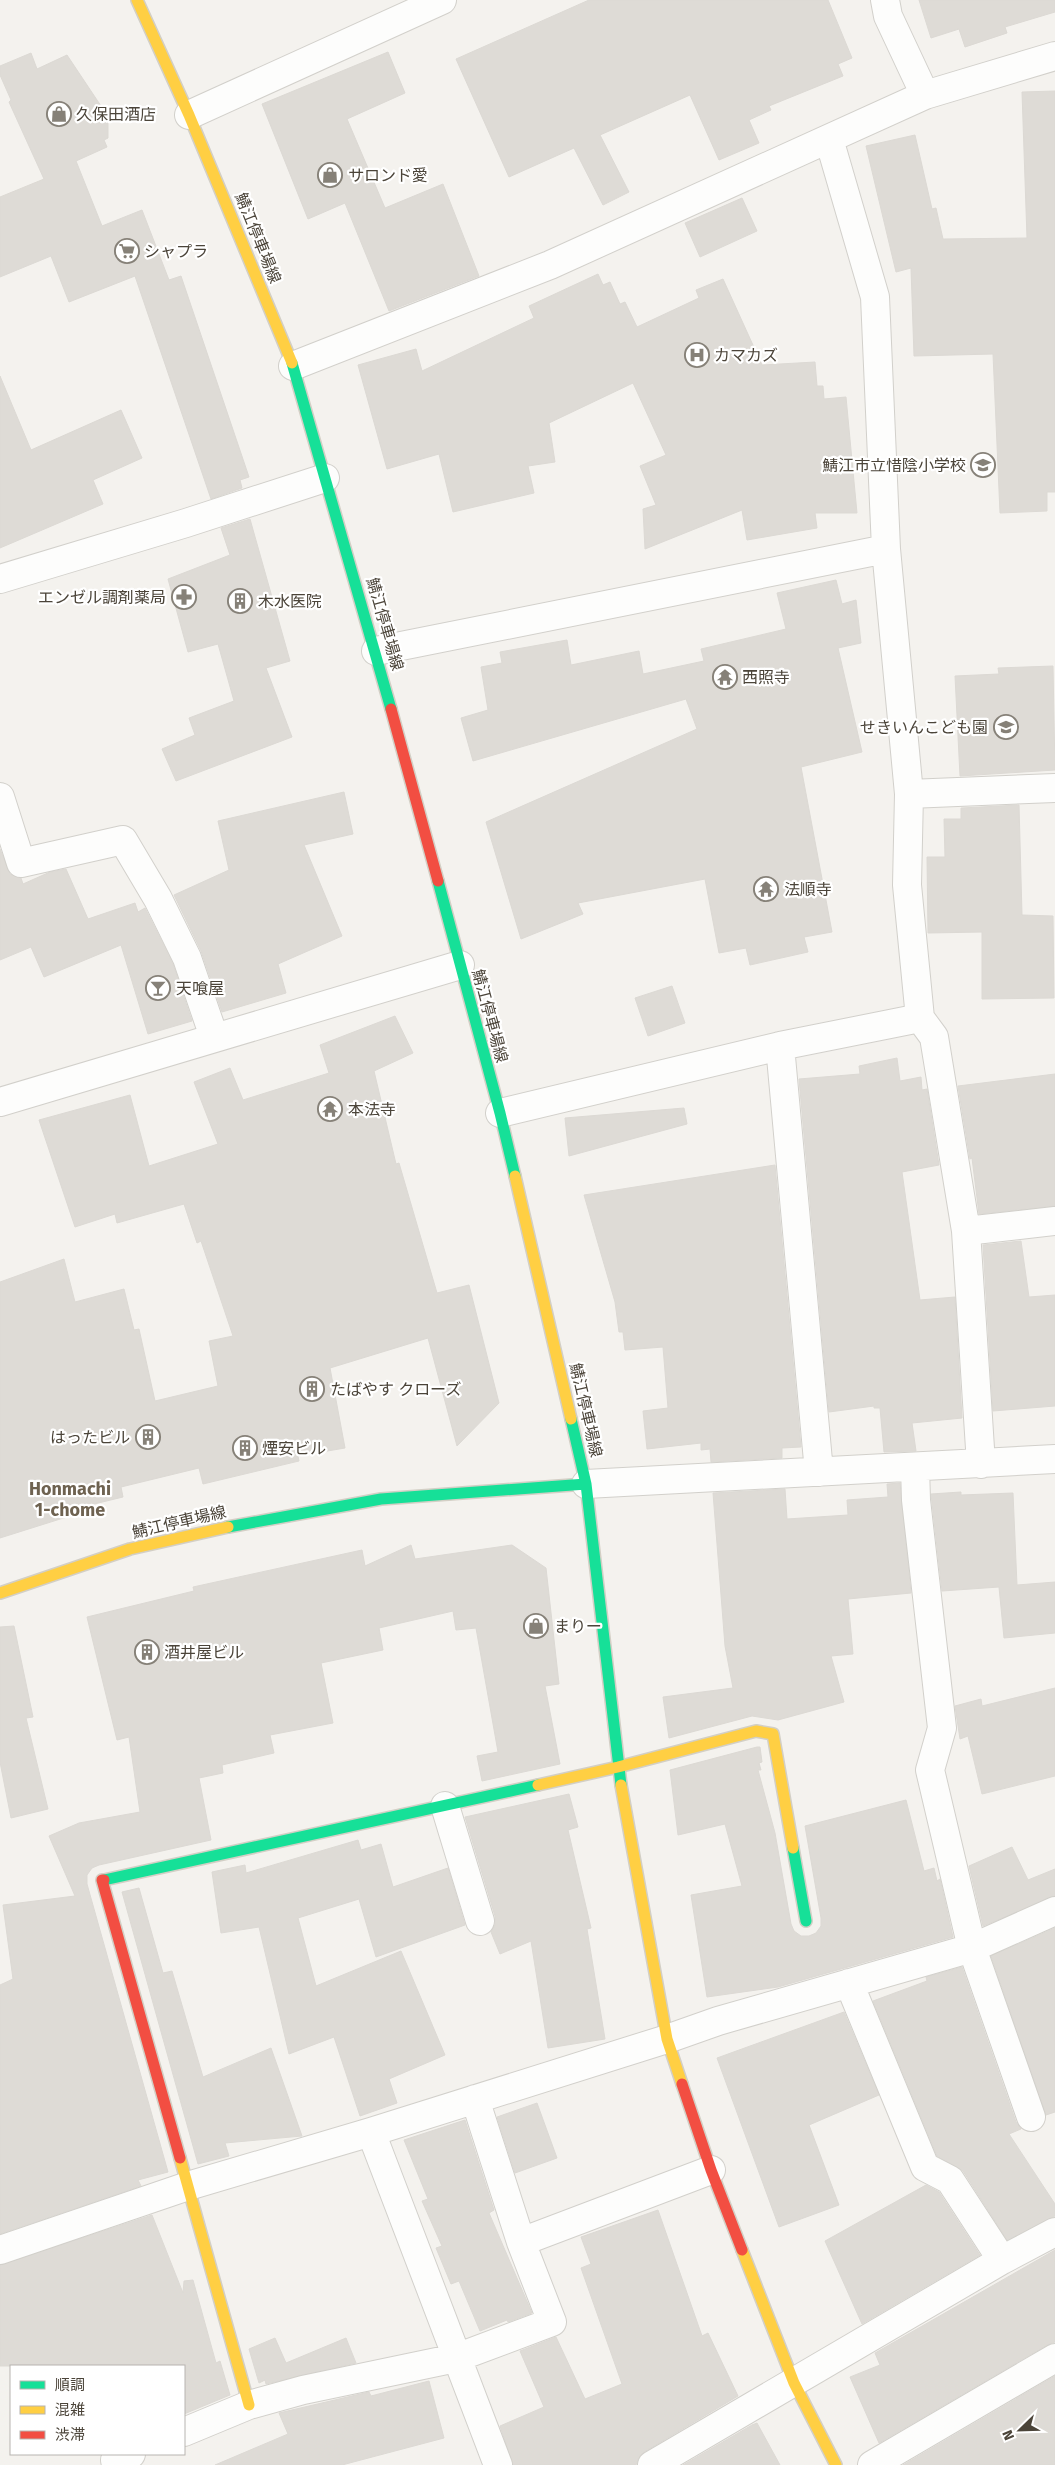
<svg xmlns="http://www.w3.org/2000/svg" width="1055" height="2465" font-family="'Fira Sans','Noto Sans JP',sans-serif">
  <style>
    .building { fill: #dedbd6; stroke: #dcd9d4 }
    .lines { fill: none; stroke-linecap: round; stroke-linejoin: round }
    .street-casing { stroke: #d2d0cb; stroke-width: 30 }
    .fast-casing { stroke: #d3cfc5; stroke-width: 14 }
    .slow-casing { stroke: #d3cfc5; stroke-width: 14 }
    .jam-casing { stroke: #d3cfc5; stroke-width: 14 }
    .street { stroke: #fdfdfc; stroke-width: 28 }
    .fast { stroke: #16e098; stroke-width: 11 }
    .slow { stroke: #ffcf43; stroke-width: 11 }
    .jam { stroke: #f24e42; stroke-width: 11 }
    .labels { text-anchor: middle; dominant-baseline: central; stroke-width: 4.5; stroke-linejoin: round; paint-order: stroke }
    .poi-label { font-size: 16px; fill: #4b4439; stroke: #fff; text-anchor: start }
    .street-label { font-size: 16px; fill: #4b4439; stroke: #fff }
    .neighbourhood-label { font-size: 18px; font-weight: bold; fill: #6e6250; stroke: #fff }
  </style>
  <rect width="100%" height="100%" fill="#f4f2ee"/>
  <path class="building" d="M589,0H828L852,58L838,64L843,76L769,106L771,110L749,120L759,143L719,160L690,95L600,135L629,192L603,205L574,148L509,177L456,59Z
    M919,0H1055V12L1005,27L1007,33L965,47L959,29L931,38Z
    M388,52L405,93L347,119L385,208L443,184L479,276L389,311L345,203L308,219L262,104Z
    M31,53L37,69L67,55L103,109L108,124V138L104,140L107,147L76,161L102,226L142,210L169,280L181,276L249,477L240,480L242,488L211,499L135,276L69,302L51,256L0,277V197L44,179L9,102L11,100L0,75V66Z
    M1055,91V492H1047V511L1000,513L993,354L914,356L911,268L896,272L866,146L915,135L932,209L936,208L943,239L1027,238L1022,92Z
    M742,198L757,231L700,257L685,223Z
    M598,274L603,285L610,282L620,304L625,302L637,327L699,298L696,290L723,279L762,365L815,362L817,386H823L824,399L846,397L857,513H815L817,528L747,540L742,510L645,549L643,509L656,505L640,466L666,455L633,383L549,423L555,462L528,466L534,493L453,512L439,454L387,469L358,365L416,349L422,371L534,318L529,306Z
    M0,376L31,450L121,410L142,458L93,480L103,504L0,548Z
    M250,519L290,661L266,668L292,737L176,781L162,749L195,735L189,718L234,701L218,644L188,652L168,579L230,555L221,528Z
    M836,580L842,604L856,600L861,643L838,648L862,752L801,767L832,932L804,937L808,952L750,965L746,948L719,953L705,879L578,903L583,914L521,939L486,822L697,729L686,699L473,761L461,718L488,710L481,667L502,663L500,652L567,640L571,665L639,651L643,674L704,661L701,649L786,629L777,593Z
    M1053,666L1055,770L960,776L955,676L999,674L998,668Z
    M344,792L353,834L304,845L342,936L278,964L286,993L222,1012L201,951L174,895L229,870L218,821Z
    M1019,805L1022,915L1053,916L1054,998L982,999V932L928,933L927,857H945L944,819H961V808Z
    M0,849L10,874L21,878L23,884L50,872L66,869L88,919L135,903L138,912L145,908L173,964L192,1021L148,1034L121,945L44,977L31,947L0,960Z
    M672,986L685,1023L648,1036L635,998Z
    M395,1016L413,1053L374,1071L396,1164L399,1163L437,1293L469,1285L499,1403L457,1446L428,1338L330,1368L345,1448L298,1456L299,1461L203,1484L199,1468L121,1487L123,1497L90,1505L92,1509L0,1538V1282L64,1259L75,1302L124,1289L134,1330L139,1329L155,1401L218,1386L209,1341L233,1336L201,1241L197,1243L184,1204L117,1223L115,1214L75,1227L39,1120L130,1095L149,1166L218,1144L194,1082L230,1068L243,1100L329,1073L320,1045Z
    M897,1058L900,1081L921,1077L922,1090L927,1089L939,1165L902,1172L920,1300L955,1297L962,1418L912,1423L916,1451L884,1452L880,1408H874V1406L829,1412L799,1079L860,1074L859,1066Z
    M1055,1074V1206L979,1214L972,1158L970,1159L958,1086Z
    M684,1108L687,1124L569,1156L565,1118Z
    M775,1165L801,1447L782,1448V1458L711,1462L710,1449L701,1450V1443L647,1449L643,1411L668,1408L663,1347L625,1350L623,1332H619L615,1302L584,1195Z
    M1021,1241L1029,1297L1055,1295V1406L993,1411L983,1245Z
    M900,1483L911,1593L848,1599L853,1654L831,1656L844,1702L778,1720L752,1716L669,1738L663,1697L733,1688L725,1646L713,1493L785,1489L787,1519L848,1515L847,1500L888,1497L887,1484Z
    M961,1492V1495L1013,1493L1017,1585L1055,1582V1633L1004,1638L999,1587L942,1591L931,1494Z
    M411,1545L415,1559L512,1545L546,1568L559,1684L545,1686L560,1764L482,1781L477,1756L498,1752L476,1628L456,1630L453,1611L379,1628L383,1650L321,1663L333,1723L270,1735L274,1753L222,1765L223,1773L199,1778L211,1840L99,1865L92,1868L87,1875V1884L168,2172L138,2180L141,2186L0,2234V1985L13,1979L3,1905L75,1896L49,1836L79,1823L140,1812L129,1737L117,1740L87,1617L194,1591L193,1587L362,1550L365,1566Z
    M14,1626L33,1717L26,1718L48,1809L11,1818L0,1762V1627Z
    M1055,1688V1776L982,1794L968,1736L960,1739L955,1706L981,1699L982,1706Z
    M757,1747H760L762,1762L759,1763L761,1770H758L775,1833L791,1924L794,1931L801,1936H809L816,1933L821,1926V1918L805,1826L906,1800L924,1871L934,1868L937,1881L940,1879L953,1937L778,1987L707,1997L691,1895L742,1886L725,1824L678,1835L670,1770Z
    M569,1794L578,1827L568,1830L591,1928L587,1929L605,2039L548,2048L531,1941L500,1954L491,1932L495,1925V1916L465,1817Z
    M358,1840L361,1850L381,1844L393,1887L448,1868L465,1925L376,1957L359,1899L298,1918L316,1986L401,1951L445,2055L389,2079L397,2103L360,2116L334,2037L289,2054L259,1927L221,1933L212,1872L245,1865L246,1873Z
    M1012,1847L1028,1880L1055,1869V1896L983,1926L969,1866Z
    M139,1888L163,1973L172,1971L203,2077L271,2048L302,2136L225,2143L229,2156L198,2164L122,1892Z
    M1055,1928V2112L1046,2115L991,1956Z
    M962,1967L1016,2122L1021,2129L1009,2134L1055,2204V2216L1007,2240L963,2171L937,2156L873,2001L927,1981L926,1977Z
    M844,2012L879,2095L809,2125L839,2205L779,2227L717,2058Z
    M537,2103L557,2158L515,2173L497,2117Z
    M465,2120L494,2210L489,2213L532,2313L508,2322L507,2320L480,2331L459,2281L451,2284L436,2248L442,2246L422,2201L428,2199L404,2140Z
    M926,2185L939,2192L980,2255L862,2324L825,2241Z
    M658,2210L702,2336L708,2333L738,2396L644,2452L639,2457L636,2465H513L500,2426L544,2407L520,2351L556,2337L585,2399L622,2384L581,2268L591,2264L581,2237Z
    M152,2215L183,2293L184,2281L193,2280L216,2363L220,2361L230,2395L184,2414V2366H0V2265Z
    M1055,2250V2342L1047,2345L879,2443L850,2377L880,2365L875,2353Z
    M275,2338L286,2363L346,2338L356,2363L266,2384L265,2380L259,2383L249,2349Z
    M1055,2376V2465H903Z
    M429,2381L444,2438L342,2465H215L288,2434L279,2413L369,2392L371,2396Z
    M757,2423L780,2465H683L752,2425Z"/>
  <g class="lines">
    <defs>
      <path id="street" d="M885,0L888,16L925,95
        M189,115L442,0
        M829,139L875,297L886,549L909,794L907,885L920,1018L934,1037L966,1231L981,1464
        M293,366L550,265L925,95L1055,56
        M0,579L186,523L325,478
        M376,651L886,549
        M909,794L1055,788
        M0,797L21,863L123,840L158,899L187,958L214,1037
        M780,1046L819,1472
        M0,1102L460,965
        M500,1113L780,1046L920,1018
        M966,1231L1055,1221
        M915,1467L916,1500L942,1728L930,1770L972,1948L1031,2117
        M586,1484L1055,1459
        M445,1806L480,1921
        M849,1983L925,2167L950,2180L1002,2260
        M475,2099L521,2242
        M371,2132L498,2465
        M0,2250L188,2186L371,2132L667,2039L718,2021L972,1948L1055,1911
        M184,2432L249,2405L303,2390L456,2358L552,2322L521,2242L711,2170
        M116,2465L115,2460L131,2454
        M652,2465L1002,2260L1055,2232
        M872,2465L1055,2358"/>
      <path id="fast" d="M292,363L391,709
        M438,881L500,1113L515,1176
        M571,1419L586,1484L621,1785
        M228,1527L381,1499L586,1484
        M793,1848L806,1921
        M104,1880L538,1785"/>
      <path id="slow" d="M137,0L189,115L292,363
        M515,1176L571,1419
        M0,1593L130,1549L228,1527
        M538,1785L618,1767L756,1731L773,1734L793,1848
        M621,1785L667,2039L682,2084
        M180,2158L249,2405
        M742,2250L794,2383L836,2465"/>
      <path id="jam" d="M391,709L438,881
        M104,1880H102L180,2158
        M682,2084L711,2170L742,2250"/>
    </defs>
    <use href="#street" class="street-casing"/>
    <use href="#fast" class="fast-casing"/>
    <use href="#slow" class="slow-casing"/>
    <use href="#jam" class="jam-casing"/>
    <use href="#street" class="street"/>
    <use href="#fast" class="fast"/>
    <use href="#slow" class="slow"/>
    <use href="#jam" class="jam"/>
  </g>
  <defs>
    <symbol id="shop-ring" viewBox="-11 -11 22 22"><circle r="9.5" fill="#fff" stroke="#868178" stroke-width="1.5"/><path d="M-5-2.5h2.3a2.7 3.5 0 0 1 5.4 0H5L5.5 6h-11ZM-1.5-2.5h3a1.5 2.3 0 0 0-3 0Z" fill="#868178"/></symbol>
    <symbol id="supermarket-ring" viewBox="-11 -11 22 22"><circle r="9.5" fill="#fff" stroke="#868178" stroke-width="1.5"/><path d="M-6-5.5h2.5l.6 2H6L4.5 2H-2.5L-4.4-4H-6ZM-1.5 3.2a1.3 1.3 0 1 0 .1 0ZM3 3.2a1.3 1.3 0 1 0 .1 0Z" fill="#868178"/></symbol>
    <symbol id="hospital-ring" viewBox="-11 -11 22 22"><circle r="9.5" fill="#fff" stroke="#868178" stroke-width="1.5"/><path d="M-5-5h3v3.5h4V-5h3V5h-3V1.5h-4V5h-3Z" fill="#868178"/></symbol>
    <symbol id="school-ring" viewBox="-11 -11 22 22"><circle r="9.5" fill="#fff" stroke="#868178" stroke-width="1.5"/><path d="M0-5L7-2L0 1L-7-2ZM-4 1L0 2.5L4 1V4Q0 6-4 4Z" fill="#868178"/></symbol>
    <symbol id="pharmacy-ring" viewBox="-11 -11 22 22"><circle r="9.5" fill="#fff" stroke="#868178" stroke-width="1.5"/><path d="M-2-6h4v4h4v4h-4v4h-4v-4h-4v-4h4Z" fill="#868178"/></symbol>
    <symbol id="building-ring" viewBox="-11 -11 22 22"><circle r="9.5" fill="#fff" stroke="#868178" stroke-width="1.5"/><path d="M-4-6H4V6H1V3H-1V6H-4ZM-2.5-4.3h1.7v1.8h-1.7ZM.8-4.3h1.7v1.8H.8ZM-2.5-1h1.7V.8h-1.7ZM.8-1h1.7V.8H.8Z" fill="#868178"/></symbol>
    <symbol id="temple-ring" viewBox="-11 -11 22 22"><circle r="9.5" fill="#fff" stroke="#868178" stroke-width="1.5"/><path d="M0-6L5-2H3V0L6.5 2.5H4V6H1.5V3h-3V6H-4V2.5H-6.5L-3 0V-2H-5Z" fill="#868178"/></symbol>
    <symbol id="bar-ring" viewBox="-11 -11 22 22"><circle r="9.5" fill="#fff" stroke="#868178" stroke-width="1.5"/><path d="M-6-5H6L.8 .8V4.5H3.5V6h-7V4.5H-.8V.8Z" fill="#868178"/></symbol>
  </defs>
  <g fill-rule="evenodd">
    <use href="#shop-ring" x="45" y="100" width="28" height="28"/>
    <use href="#shop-ring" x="316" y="161" width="28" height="28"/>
    <use href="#supermarket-ring" x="113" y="237" width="28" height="28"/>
    <use href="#hospital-ring" x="683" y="341" width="28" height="28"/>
    <use href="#school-ring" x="969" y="451" width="28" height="28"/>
    <use href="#pharmacy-ring" x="170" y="583" width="28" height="28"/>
    <use href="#building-ring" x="226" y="587" width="28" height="28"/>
    <use href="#temple-ring" x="711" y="663" width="28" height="28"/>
    <use href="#school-ring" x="992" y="713" width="28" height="28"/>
    <use href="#temple-ring" x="752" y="875" width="28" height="28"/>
    <use href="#bar-ring" x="144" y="974" width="28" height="28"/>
    <use href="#temple-ring" x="316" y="1095" width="28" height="28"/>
    <use href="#building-ring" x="298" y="1375" width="28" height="28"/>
    <use href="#building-ring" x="134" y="1423" width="28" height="28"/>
    <use href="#building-ring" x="231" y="1434" width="28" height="28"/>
    <use href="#shop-ring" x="522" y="1612" width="28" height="28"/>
    <use href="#building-ring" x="133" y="1638" width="28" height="28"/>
  </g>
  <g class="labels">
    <g class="poi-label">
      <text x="76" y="114">久保田酒店</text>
      <text x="348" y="175">サロンド愛</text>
      <text x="144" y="251">シャプラ</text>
      <text x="714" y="355">カマカズ</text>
      <text x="966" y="465" text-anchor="end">鯖江市立惜陰小学校</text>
      <text x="166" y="597" text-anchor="end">エンゼル調剤薬局</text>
      <text x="258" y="601">木水医院</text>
      <text x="742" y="677">西照寺</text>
      <text x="988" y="727" text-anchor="end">せきいんこども園</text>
      <text x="784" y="889">法順寺</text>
      <text x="176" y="988">天喰屋</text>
      <text x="348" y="1109">本法寺</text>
      <text x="330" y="1389">たばやす クローズ</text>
      <text x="130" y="1437" text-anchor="end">はったビル</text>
      <text x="262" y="1448">煙安ビル</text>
      <text x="554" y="1626">まりー</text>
      <text x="164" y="1652">酒井屋ビル</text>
    </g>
    <g class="street-label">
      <text transform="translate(258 238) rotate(68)">鯖江停車場線</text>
      <text transform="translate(385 624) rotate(74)">鯖江停車場線</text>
      <text transform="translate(490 1016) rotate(75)">鯖江停車場線</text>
      <text transform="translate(586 1410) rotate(77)">鯖江停車場線</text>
      <text transform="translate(179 1522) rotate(-13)">鯖江停車場線</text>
    </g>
    <g class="neighbourhood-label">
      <text x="70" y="1489">Honmachi<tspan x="70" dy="21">1-chome</tspan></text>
    </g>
  </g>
  <rect x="10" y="2365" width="175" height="90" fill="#ffffff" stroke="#b7b4b0"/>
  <rect x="20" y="2381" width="25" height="8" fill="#16e098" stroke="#b7b4b0"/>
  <text x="55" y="2390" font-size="15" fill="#4b4439">順調</text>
  <rect x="20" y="2406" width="25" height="8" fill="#ffcf43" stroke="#b7b4b0"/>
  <text x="55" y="2415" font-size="15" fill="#4b4439">混雑</text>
  <rect x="20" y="2431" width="25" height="8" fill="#f24e42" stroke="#b7b4b0"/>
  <text x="55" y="2440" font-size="15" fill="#4b4439">渋滞</text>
  <g transform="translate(1020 2430) rotate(247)" stroke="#ffffff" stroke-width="4" paint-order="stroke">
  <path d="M0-4L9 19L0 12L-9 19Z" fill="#4b4439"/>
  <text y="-8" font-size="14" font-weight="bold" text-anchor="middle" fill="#4b4439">N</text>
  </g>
</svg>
